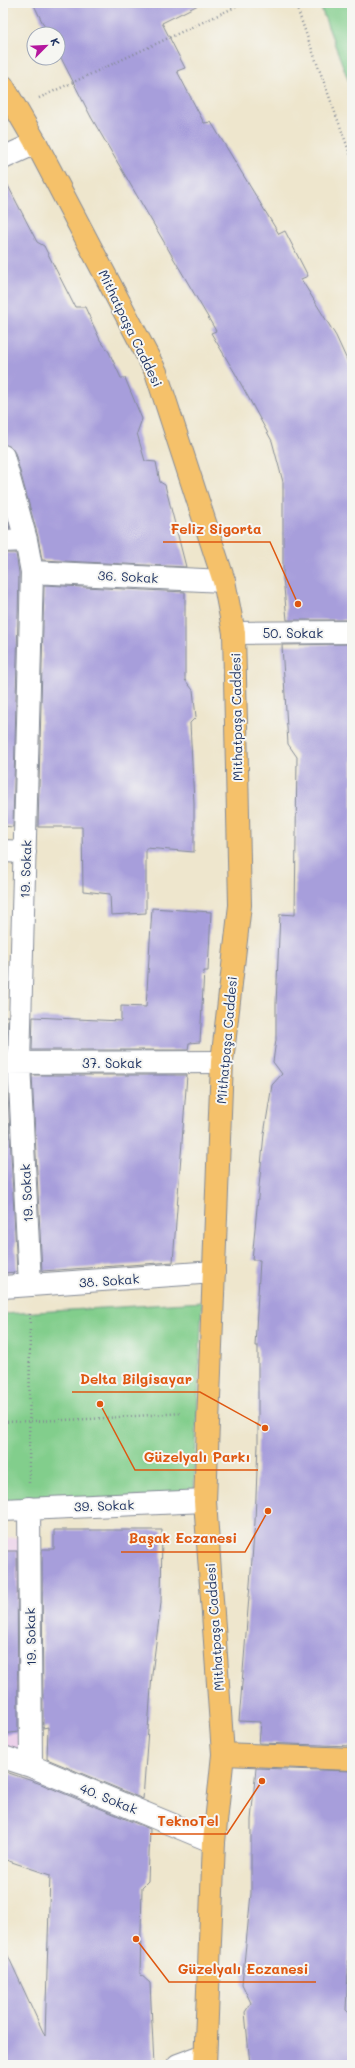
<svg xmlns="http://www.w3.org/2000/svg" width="355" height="2068" font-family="Mali,sans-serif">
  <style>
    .built { fill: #ecd1ea }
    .green { fill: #82ce8c; stroke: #4e7e75 }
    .building { fill: #a79edb }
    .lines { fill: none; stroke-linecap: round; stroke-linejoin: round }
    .minor-casing { stroke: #848a96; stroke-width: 24 }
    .primary-casing { stroke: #848a96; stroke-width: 24 }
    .path { stroke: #848a96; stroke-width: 2.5; stroke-dasharray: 1 3; stroke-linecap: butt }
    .minor { stroke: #fff; stroke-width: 22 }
    .primary { stroke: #f5c16b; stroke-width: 22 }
    .labels { text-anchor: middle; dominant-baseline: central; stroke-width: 4; stroke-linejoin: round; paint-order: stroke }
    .street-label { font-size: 13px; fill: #1b2f5e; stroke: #f6f6f2 }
    .leader { fill: none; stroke: #de5710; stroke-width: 1.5 }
    .callout-dot { fill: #de5710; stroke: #f6f6f2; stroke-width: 1.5 }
    .callout-label { font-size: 14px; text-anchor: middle; font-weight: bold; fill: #de5710; stroke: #f6f6f2; stroke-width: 4; stroke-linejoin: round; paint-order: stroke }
  </style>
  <rect width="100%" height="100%" fill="#f6f6f2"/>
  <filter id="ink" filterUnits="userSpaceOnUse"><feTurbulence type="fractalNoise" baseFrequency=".025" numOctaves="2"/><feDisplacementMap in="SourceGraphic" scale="8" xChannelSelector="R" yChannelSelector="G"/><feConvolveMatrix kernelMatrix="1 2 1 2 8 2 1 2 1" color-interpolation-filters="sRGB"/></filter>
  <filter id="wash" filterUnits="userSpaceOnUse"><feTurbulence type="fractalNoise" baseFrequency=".012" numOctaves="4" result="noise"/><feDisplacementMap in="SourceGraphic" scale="16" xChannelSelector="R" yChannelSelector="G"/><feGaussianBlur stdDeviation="0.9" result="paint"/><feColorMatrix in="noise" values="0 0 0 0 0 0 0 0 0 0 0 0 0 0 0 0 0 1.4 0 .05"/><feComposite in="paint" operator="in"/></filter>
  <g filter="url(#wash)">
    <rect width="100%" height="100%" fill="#eee6cd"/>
    <path class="built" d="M22,1537L23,1752L3,1748V1538Z"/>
    <path class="green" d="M319,3H352V90Z
      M202,1302L194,1494L3,1504V1314Z"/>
    <g id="blocks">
      <path class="building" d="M33,3H202L162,23L185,68L177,71L204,123L211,122L279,234L285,231L308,276L301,279L336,336L352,371V620H287L283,577V482L272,441L235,373L211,333L216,331L91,117L58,52V34H48Z
        M3,176L37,242L44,246L75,307H85L100,340L109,352L121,378H125L142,419L137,433L145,461L156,462L160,482L165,485L186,567L42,560L38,537L15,453L11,447L3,444Z
        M3,503L10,528H3Z
        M3,553H16L19,573L13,827L3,826Z
        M44,585L185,592V680L193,690L196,717L190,723L194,803V852L146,848V913L111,915L110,894L83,891L82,827H38Z
        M352,644V1746L259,1743L261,1722L239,1721L255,1522L258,1444V1346H255L260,1260H252L264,1134L272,1085L282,1074L273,1062L276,1040V1004L280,914L295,915L297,757L288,744L282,645Z
        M152,908L211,912L208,971H204L200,1042L189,1043L188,1050H32L33,1017L121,1021V1006L146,1007Z
        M3,1016H8L7,1050H3Z
        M3,1075H7L17,1272L3,1273Z
        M32,1075H187L173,1262L42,1271Z
        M54,1530H162L161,1603L152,1674L143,1799L47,1759L48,1727L43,1728L42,1549H54Z
        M3,1551H17L18,1732L3,1734Z
        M256,1768L352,1771V1935L350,1936L346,2010L352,2016V2065H250L245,2012L251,2003L242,1984L251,1894V1820Z
        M3,1771L41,1784L150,1829L148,1881L142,1887L140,1974L150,1983L154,2065H3V1945L45,2036L50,1875L3,1859Z"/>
    </g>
  </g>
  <g filter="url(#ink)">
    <use href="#blocks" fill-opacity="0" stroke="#848a96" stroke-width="1"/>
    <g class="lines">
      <defs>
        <path id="minor" d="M3,158L36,143
          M3,456L26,540L32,572L19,1063L30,1285
          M3,541L26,540
          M32,572L224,581
          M234,633L352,632
          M3,851L25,852
          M3,1063L222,1062
          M3,1287L214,1272
          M29,1508L31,1766
          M3,1510L205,1501
          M3,1757L31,1766L214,1842
          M178,2065L205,2055"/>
        <path id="primary" d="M3,86L36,143L156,372L224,581L234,633L240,905L222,1062L205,1501L223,1754L214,1842L205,2065
          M223,1754L352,1759"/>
      </defs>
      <use href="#minor" class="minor-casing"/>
      <use href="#primary" class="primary-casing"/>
      <path class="path" d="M295,3L352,159
        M39,98L244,3
        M3,1422L90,1419L182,1413
        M29,1483L30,1312"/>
      <use href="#minor" class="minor"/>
      <use href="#primary" class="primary"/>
    </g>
  </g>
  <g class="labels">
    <g class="street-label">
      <text transform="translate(131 328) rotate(64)">Mithatpaşa Caddesi</text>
      <text transform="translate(128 576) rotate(3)">36. Sokak</text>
      <text x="293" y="632">50. Sokak</text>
      <text transform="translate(236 717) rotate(-91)">Mithatpaşa Caddesi</text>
      <text transform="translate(25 869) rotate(-88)">19. Sokak</text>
      <text transform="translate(226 1040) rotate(-85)">Mithatpaşa Caddesi</text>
      <text x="112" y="1062">37. Sokak</text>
      <text transform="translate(26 1193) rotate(-93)">19. Sokak</text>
      <text transform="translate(109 1280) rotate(-4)">38. Sokak</text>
      <text transform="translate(104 1505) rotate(-2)">39. Sokak</text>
      <text transform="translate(214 1627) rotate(-94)">Mithatpaşa Caddesi</text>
      <text transform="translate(30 1637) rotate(-91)">19. Sokak</text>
      <text transform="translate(109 1798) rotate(22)">40. Sokak</text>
    </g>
  </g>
  <path class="leader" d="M298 604L270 542H163M265 1428L200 1392H72M100 1404L135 1470H258M268 1511L245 1552H121M262 1781L227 1834H150M136 1939L169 1982H316"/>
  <g class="callout-dot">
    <circle cx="298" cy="604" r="4"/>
    <circle cx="265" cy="1428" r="4"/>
    <circle cx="100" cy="1404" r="4"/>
    <circle cx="268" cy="1511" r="4"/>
    <circle cx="262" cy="1781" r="4"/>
    <circle cx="136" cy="1939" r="4"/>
  </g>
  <g class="callout-label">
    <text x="216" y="534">Feliz Sigorta</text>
    <text x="136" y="1384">Delta Bilgisayar</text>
    <text x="197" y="1462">Güzelyalı Parkı</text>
    <text x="183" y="1543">Başak Eczanesi</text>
    <text x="188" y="1826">TeknoTel</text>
    <text x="243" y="1974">Güzelyalı Eczanesi</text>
  </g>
  <rect width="355" height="2068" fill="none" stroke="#f6f6f2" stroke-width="16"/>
  <g transform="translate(46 46) rotate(66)"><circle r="19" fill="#f6f6f2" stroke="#9ea6b7"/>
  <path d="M0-3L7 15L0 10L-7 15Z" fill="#b5179e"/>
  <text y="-6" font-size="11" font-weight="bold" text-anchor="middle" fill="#1b2f5e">K</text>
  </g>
</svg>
